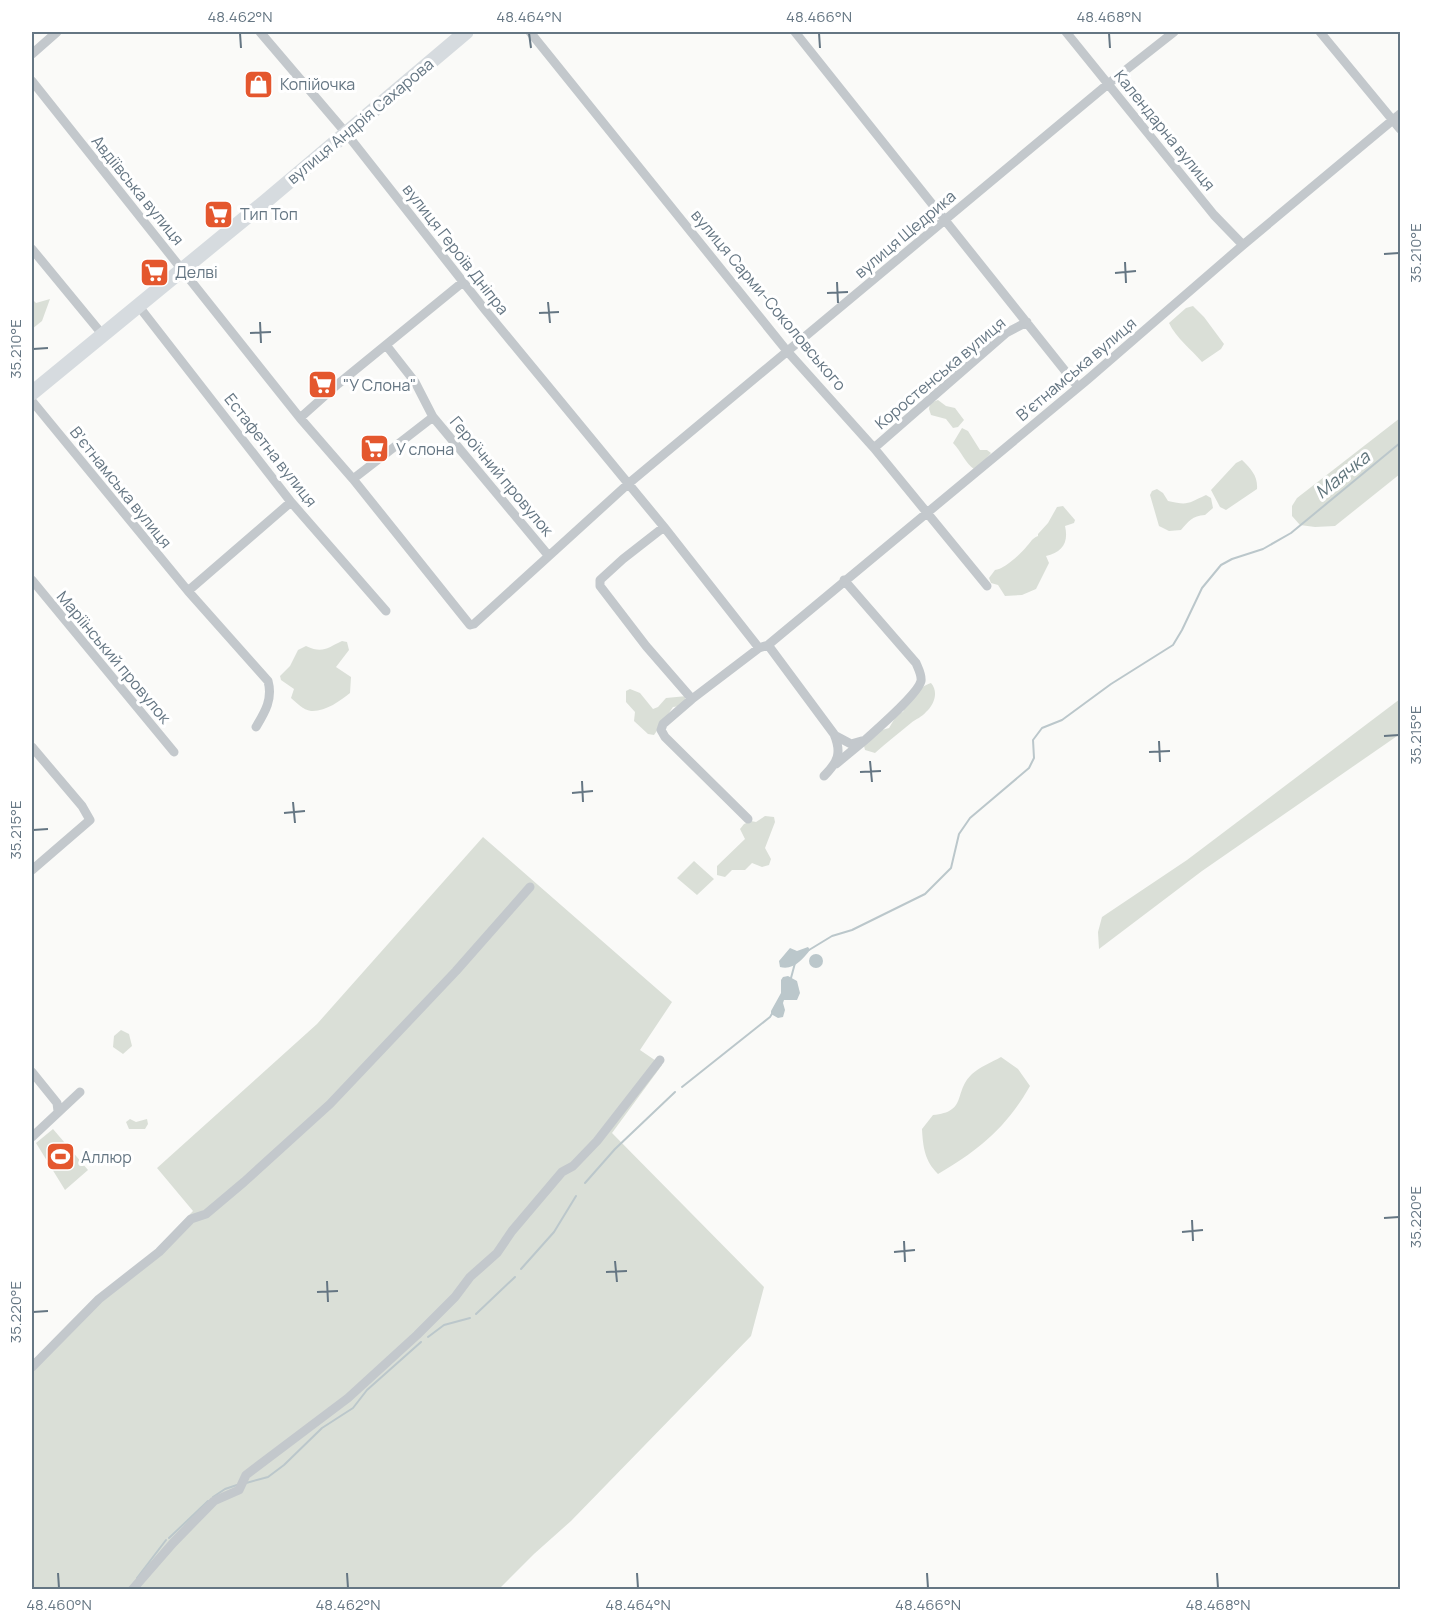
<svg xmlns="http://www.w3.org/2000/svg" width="1432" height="1621" font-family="Manrope,sans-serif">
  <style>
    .green { fill: #dadfd7 }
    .water { fill: #bbc7cb }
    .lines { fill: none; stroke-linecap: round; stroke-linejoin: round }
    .stream { stroke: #bbc7cb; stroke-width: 2 }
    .minor { stroke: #c3c8cc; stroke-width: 9 }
    .primary { stroke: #d6dbdf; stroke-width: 15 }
    .ticks { fill: none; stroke: #657683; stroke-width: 2 }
    .labels { text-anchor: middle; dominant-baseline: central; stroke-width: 6; stroke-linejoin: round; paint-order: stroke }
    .poi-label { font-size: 16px; fill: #657683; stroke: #fff; text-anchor: start }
    .street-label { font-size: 16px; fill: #657683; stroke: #fff }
    .water-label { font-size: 18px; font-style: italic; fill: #60757c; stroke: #fff }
    .neatline { fill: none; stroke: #657683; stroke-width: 2 }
    .ticks-label { font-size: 15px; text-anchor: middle; fill: #657683 }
  </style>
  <rect width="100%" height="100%" fill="#fafaf8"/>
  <path class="green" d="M32,299L36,303L50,299L42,321L32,329Z
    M1193,306L1204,317L1224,344L1221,349L1202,362C1191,349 1176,338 1169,323L1186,308Z
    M938,400L946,406L955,408L964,420L958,427L953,428L946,419L931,415L929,409L930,403Z
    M1400,418V474L1335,526L1315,527L1300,525L1292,516V506L1297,498Z
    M962,428L968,431L980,450H987L991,453L978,468L974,469C966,464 961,451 953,443Z
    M1242,460C1251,469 1258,476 1257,489L1226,510L1220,507L1211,490L1236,463Z
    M1157,489L1163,493L1168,501C1189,506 1188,503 1206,495L1211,498L1213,508L1205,515C1192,516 1189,521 1181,530L1169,531L1159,526L1150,495L1152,491Z
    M1063,506L1075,520L1074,523L1065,526C1069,543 1062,552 1046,556L1049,563L1036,589L1022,595L1005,596L998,585L991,583L989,578L995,570C1003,570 1021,554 1027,546C1032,541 1031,539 1038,536V534L1048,523L1057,507Z
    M342,641L347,642L349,650L336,667L351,677L350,693C340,701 325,712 311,711C303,710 297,703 291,698L294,689L281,680L280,676L290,666L298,650L306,646C323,654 327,648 342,641Z
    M931,683C939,692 934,705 926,712C922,717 916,719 911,723C899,733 886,743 875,753L865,750L864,746L882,730L889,728L898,713L903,712C907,701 920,686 931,683Z
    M630,689L640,693L653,709L658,707L666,698L687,696L681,706L673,707L654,735L648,734L634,721L635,712L626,702V691Z
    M1400,699V734L1202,871L1099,949L1098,932L1102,917L1187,860Z
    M765,816L774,817L775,822L765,848L771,859L769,865L762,867L752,863L745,870H732L725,877L717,875V866L745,839L740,829L744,824L751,821L756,822Z
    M483,837L672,1002L640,1050L662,1065L612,1133L764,1287L751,1336L571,1521L534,1554L499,1589H32V1364L135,1272L193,1211L157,1168L317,1024Z
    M694,861L714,879L697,895L677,878Z
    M121,1030L129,1034L132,1046L123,1054L113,1047L114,1036Z
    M1001,1057L1018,1069L1030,1086C1006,1128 979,1150 938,1174C925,1161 923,1148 922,1129L933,1115C968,1112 953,1092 972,1074C980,1067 992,1062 1001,1057Z
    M130,1119L136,1122L147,1119L148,1124L145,1129H129L126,1122Z
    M53,1129L88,1170L65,1190L36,1143Z"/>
  <path class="water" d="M808,947L810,950C803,959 793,971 780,967L779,961L790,948L797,951Z
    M809 961a7 7 0 1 1 14 0a7 7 0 1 1-14 0Z
    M788,976L797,981L800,993L797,1000H784L783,1003L785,1010L783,1017L778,1018L771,1014V1011L781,993V980L783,977Z"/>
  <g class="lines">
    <path class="stream" d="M809,950L832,936L852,930L925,894L951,868L959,834L970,818L1029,768L1034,758L1033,740L1042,728L1062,720L1111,684L1173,645L1182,630L1202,588L1221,565L1232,559L1263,549L1291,533L1400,443
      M791,978L795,963
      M682,1087L770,1017L773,1012
      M585,1183L615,1149L675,1092
      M521,1269L554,1232L576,1196
      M476,1314L515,1277
      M428,1337L444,1325L470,1318
      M246,1483L268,1477L284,1465L322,1428L353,1408L367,1390L421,1342
      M213,1497L225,1489L237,1485
      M169,1538L208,1501
      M137,1578L166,1540"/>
    <path class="minor" d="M260,32L346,133L486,311L664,527L759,648L768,645L834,734C842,753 838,762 824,776
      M530,32L787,351L874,448L987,586
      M795,32L1078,387
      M1066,32L1214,215L1243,245
      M1320,32L1400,129
      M32,54L57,32
      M32,81L300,418L353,479L470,625L474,624L628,484L1108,84L1174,32
      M32,249L102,334
      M137,304L291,502L386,611
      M386,345L415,382L433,417L548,555
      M32,401L188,591L268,681C273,699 265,712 256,727
      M300,418L338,384L463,282
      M874,448L1006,333L1027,322
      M353,479L433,417
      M664,527L623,559L600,580V586L646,646L692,699
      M32,580L174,752
      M844,580L916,663C918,668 922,675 921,681C918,694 876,730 865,740
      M188,591L291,502
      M768,645L1087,380L1243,245L1400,114
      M32,747L82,806L90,820L32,870
      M836,764L865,740L851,744L836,736
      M748,819L665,737L661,730L663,724L692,699L759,648
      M32,1072L57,1103L58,1111
      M32,1137L80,1092
      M32,1367L99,1299L159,1252L191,1219L206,1214L244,1182L330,1104L456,971L530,887
      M132,1590L173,1543L214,1501L239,1490L246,1475L348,1398L417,1335L455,1297L470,1277L497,1253L512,1231L562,1172L573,1166L597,1141L660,1060"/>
    <path class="primary" d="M32,393L266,201L466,32"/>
  </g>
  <path class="ticks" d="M240,33L241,48M529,33L531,48M819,33L820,48M1109,33L1110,48M1384,254L1399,253M1125,262L1126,283M1115,273L1136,271M837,282L838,303M827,293L848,292M548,302L550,323M539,313L559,312M260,322L261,343M250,333L271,332M33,349L48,348M1384,736L1399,735M1159,741L1160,762M1149,752L1170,751M870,761L872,782M860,772L881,771M582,781L583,802M572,793L593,791M293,802L295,823M284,813L305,811M33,830L48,829M1384,1218L1399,1217M1192,1220L1193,1241M1182,1232L1203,1230M904,1241L905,1262M894,1252L915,1250M615,1261L617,1282M606,1272L627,1271M327,1281L328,1302M317,1292L338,1291M33,1312L48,1311M58,1573L59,1588M347,1573L348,1588M637,1573L638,1588M927,1573L928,1588M1217,1573L1218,1588"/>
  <defs>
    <symbol id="shop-square" viewBox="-11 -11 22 22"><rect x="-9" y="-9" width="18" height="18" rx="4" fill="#e4572e" stroke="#fff"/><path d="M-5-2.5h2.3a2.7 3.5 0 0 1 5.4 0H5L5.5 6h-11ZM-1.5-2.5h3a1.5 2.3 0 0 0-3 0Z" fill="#fff"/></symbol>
    <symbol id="supermarket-square" viewBox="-11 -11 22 22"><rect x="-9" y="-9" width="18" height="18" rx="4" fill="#e4572e" stroke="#fff"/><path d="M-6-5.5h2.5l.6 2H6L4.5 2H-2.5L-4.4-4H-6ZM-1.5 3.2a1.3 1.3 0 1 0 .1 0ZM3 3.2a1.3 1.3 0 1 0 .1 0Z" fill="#fff"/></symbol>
    <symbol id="stadium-square" viewBox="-11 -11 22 22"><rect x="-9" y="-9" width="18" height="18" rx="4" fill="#e4572e" stroke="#fff"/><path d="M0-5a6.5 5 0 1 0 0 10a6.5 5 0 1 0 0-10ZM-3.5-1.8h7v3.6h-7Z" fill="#fff"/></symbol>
  </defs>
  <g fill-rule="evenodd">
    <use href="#shop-square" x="242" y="68" width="33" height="33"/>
    <use href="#supermarket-square" x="202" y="198" width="33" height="33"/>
    <use href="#supermarket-square" x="138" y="256" width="33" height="33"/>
    <use href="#supermarket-square" x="306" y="368" width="33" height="33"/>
    <use href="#supermarket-square" x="358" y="432" width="33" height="33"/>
    <use href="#stadium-square" x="44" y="1140" width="33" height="33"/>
  </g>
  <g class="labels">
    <g class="poi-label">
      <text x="280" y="84">Копійочка</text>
      <text x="240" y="214">Тип Топ</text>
      <text x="175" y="272">Делві</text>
      <text x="343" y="385">"У Слона"</text>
      <text x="396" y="449">У слона</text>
      <text x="81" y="1157">Аллюр</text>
    </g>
    <g class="street-label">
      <text transform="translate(360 121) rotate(-40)">вулиця Андрія Сахарова</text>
      <text transform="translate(1165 130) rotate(51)">Календарна вулиця</text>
      <text transform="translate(138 190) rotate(51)">Авдіївська вулиця</text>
      <text transform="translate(905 234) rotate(-40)">вулиця Щедрика</text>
      <text transform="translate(456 249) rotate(52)">вулиця Героїв Дніпра</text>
      <text transform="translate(769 300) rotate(50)">вулиця Сарми-Соколовського</text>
      <text transform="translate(1076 369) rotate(-40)">Вʼєтнамська вулиця</text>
      <text transform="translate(940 373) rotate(-40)">Коростенська вулиця</text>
      <text transform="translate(271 450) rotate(52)">Естафетна вулиця</text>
      <text transform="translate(502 476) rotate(50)">Героїчний провулок</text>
      <text transform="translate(121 487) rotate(51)">Вʼєтнамська вулиця</text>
      <text transform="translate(114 657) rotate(50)">Маріїнський провулок</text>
    </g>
    <g class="water-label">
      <text transform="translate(1342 474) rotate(-39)">Маячка</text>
    </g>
  </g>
  <rect width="1432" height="1621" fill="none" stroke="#ffffff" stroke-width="66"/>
  <rect x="33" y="33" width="1366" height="1555" class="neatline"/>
  <g class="ticks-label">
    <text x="240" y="22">48.462°N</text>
    <text x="529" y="22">48.464°N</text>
    <text x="819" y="22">48.466°N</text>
    <text x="1109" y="22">48.468°N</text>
    <text transform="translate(1416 253) rotate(-90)" y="5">35.210°E</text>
    <text transform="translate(16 349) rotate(-90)" y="5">35.210°E</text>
    <text transform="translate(1416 735) rotate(-90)" y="5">35.215°E</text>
    <text transform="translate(16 830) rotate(-90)" y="5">35.215°E</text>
    <text transform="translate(1416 1217) rotate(-90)" y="5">35.220°E</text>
    <text transform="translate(16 1312) rotate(-90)" y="5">35.220°E</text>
    <text x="59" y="1610">48.460°N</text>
    <text x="348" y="1610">48.462°N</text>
    <text x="638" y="1610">48.464°N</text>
    <text x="928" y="1610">48.466°N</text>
    <text x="1218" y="1610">48.468°N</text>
  </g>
</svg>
